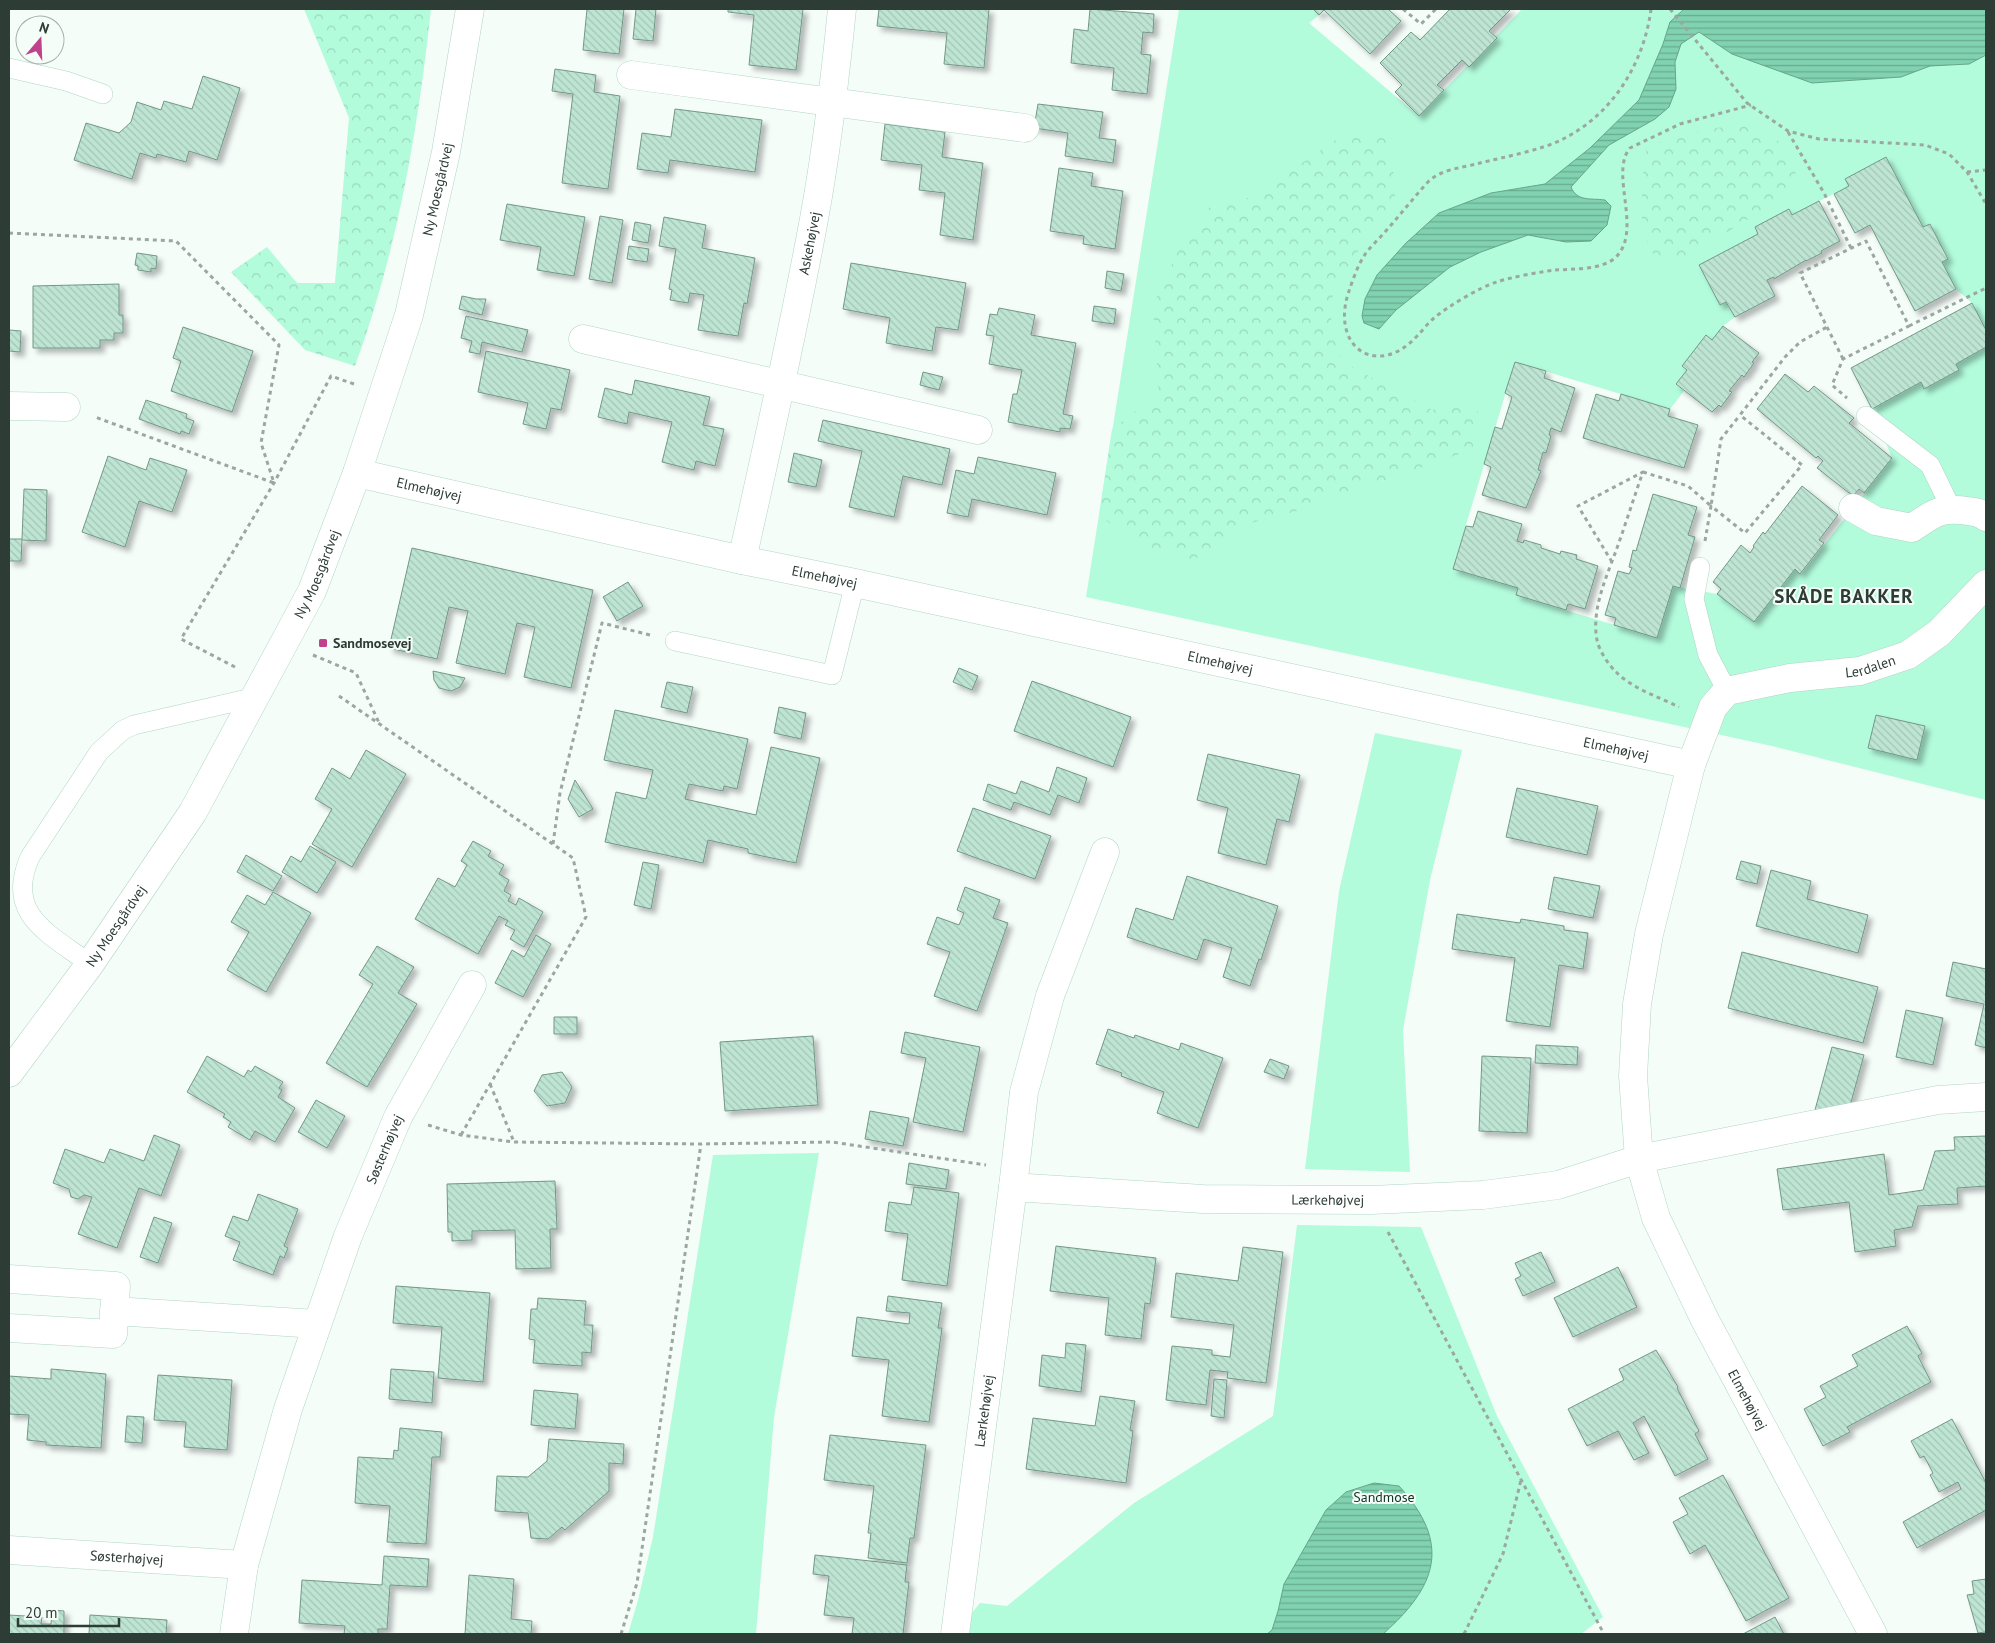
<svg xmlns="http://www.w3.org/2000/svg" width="1995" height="1643" font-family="'PT Sans',sans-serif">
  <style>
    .green { fill: #b2fbdb }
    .forest { fill: url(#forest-crowns) }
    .water { fill: url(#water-rules); stroke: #67a58b }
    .building { fill: url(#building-back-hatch); stroke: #739787; filter: url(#shadow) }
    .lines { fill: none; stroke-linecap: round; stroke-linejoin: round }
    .service-casing { stroke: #b0d6c4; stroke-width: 20 }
    .minor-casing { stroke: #b0d6c4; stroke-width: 29 }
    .tertiary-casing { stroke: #b0d6c4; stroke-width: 29 }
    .path { stroke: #9ca7a1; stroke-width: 3; stroke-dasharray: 4 4; stroke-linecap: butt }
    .service { stroke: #fff; stroke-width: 19 }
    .minor { stroke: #fff; stroke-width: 28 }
    .tertiary { stroke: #fff; stroke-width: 28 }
    .poi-dot { fill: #c0418c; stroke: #f5fdf9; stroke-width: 2 }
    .labels { text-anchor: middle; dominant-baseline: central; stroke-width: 4; stroke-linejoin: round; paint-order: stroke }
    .street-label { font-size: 14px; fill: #2d3c35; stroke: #f5fdf9 }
    .poi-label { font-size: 14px; font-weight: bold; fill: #2d3c35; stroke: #f5fdf9; text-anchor: start }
    .park-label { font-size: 14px; fill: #0d3325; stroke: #f5fdf9 }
    .district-label { font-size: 19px; font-weight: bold; letter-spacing: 1px; fill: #2d3c35; stroke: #f5fdf9 }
  </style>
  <defs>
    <pattern id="forest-crowns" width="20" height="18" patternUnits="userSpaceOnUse" patternTransform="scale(1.25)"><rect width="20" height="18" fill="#b2fbdb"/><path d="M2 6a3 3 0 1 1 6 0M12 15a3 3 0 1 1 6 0" fill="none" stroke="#99d8bd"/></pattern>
    <pattern id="water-rules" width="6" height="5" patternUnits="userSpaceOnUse" patternTransform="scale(1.25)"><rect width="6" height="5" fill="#80d2b0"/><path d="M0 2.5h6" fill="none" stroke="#69ac90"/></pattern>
    <pattern id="building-back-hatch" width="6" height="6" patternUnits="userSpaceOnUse" patternTransform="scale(1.25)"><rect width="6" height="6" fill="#bee5d3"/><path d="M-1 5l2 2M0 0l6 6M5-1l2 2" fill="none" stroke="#a4c5b6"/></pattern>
    <filter id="shadow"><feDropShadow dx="4.5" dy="4.5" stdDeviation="2.5" flood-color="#0004"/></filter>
  </defs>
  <rect width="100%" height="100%" fill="#f5fdf9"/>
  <path class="green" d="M1179,9H1313L1319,15L1309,23L1419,116L1522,9H1986V330L1972,303L1956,289L1942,262L1948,258L1930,224L1923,227L1846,180L1849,186L1792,215L1789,209L1755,227L1758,234L1699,265L1720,305L1726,302L1735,317L1723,326L1712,340L1706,335L1682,366L1687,370L1676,384L1684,391L1670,409L1515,362L1453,568L1518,588L1516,595L1657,638L1673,586L1717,594L1754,622L1795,569L1801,574L1892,458L1872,409L1986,347V800L1772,746L1086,597Z
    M1375,733L1462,750L1430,880L1403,1030L1410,1172L1305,1169L1339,891Z
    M819,1153L774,1417L756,1634H628L638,1600L653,1537L713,1155Z
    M1297,1225L1421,1227L1497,1416L1603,1617L1581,1634H955L980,1603L1007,1606L1134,1503L1273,1416Z"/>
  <path class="forest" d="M304,9H431C418,130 397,252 355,366L305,350L231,272L267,247L297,283H335L349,118Z
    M1749,125L1783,144L1801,186L1678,263L1654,256L1642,230V183L1647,146L1704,129Z
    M1341,136H1386L1397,191L1389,209L1361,246L1328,305L1341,361L1432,410L1462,404L1476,409L1481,418L1473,449L1390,479L1327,497L1297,511L1247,524L1214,553L1192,559L1143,548L1099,515L1112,429L1159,394L1153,305L1178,251L1208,208L1255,196Z"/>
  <path class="water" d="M1684,9H1986V55L1969,64L1930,66L1901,77L1812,83L1732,54L1699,32L1681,44L1675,62L1676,89L1669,107L1655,119L1609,145L1571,187C1577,202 1591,198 1605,200L1611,206L1607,225L1591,241L1566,242L1528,235L1481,252L1450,267L1396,310L1379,329L1364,323L1362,316L1365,299L1377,275L1406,243L1439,213L1491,193L1545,184L1590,148L1639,100L1663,44L1670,22Z
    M1374,1483L1399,1486C1452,1544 1437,1586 1383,1634H1267L1272,1630L1278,1611L1284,1584L1326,1510L1346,1492Z"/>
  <path class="building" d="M587,9H624L619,54L583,50Z
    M636,9H656L653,41L633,39Z
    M728,9H803L796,70L749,65L754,15L728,12Z
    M879,9H989L984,68L944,64L947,33L877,26Z
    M1090,9L1154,14L1153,33L1143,32L1141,54L1151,55L1147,94L1112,90L1114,68L1071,63L1074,29L1088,31Z
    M1313,9H1388L1401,21L1370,54L1324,10L1319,15Z
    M1450,9H1511L1489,31L1497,38L1469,67L1462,60L1437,85L1444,90L1419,116L1395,92L1402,85L1380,63L1411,32L1420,40Z
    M555,69L596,75L594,92L620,96L608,189L562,183L573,94L552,91Z
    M203,76L240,88L217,160L189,151L186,162L157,154L156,158L140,153L132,179L74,160L86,123L119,133L131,122L137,102L161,110L164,101L192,109Z
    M1038,104L1103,112L1099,138L1116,140L1113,163L1065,156L1068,133L1034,128Z
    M675,109L762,120L755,172L670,160L668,173L637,169L642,133L671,137Z
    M885,124L945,132L942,157L983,163L973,240L940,235L945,193L919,190L922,165L881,160Z
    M1886,157L1923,227L1930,224L1948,259L1942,262L1956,289L1915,311L1870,225L1855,233L1834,194L1849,186L1845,179Z
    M1059,168L1093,173L1091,186L1123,191L1115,249L1083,244L1084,236L1050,231Z
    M1819,201L1840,241L1821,251L1822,253L1806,261V260L1774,279V277L1767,280L1775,296L1735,317L1726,302L1720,305L1699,265L1758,234L1755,227L1789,209L1792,215Z
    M507,204L585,217L574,276L537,270L541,247L500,240Z
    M600,216L623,220L612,283L589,279Z
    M664,217L706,225L702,248L755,258L747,304L744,303L738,336L698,330L704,295L690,293L688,303L670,300L672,290L669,289L676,249L659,246Z
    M635,222L651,225L648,243L632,240Z
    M629,246L649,249L647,262L627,259Z
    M137,253L157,256L156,269L151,268V272L138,270V266L135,265Z
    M851,263L966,283L958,330L936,327L932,351L886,343L890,318L843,309Z
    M1107,271L1124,274L1121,291L1105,288Z
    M119,284V315H123V333H114V340H100V348H33V286Z
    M462,296L476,299H486L482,315L459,309Z
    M1972,303L1986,330V347L1956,364L1959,370L1924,389L1921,382L1872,409L1851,368Z
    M1094,306L1116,309L1114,324L1092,321Z
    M999,308L1035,315L1031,335L1076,343L1063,414L1073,416L1070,429L1060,428V432L1008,422L1013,394H1017L1022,370L989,364L994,336L986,335L990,314L997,315Z
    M466,316L528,330L522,352L482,342L480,354L469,352L472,341L461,338Z
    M1723,326L1759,353L1752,362L1754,363L1744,377L1742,375L1729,391L1732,392L1721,407L1719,405L1712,412L1676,384L1687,370L1682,366L1706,335L1712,340Z
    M183,327L253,351L232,412L171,391L181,361L173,358Z
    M9,330L21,331L20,352L9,351Z
    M486,351L570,370L561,410L551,408L546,429L523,424L528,403L478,392Z
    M1515,362L1546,371L1544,378L1575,388L1561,432L1551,428L1549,435L1551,436L1546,453L1543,452L1538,470L1541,471L1526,508L1482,495L1491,467L1484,464L1495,427L1502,429L1512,397L1505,393Z
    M923,372L943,377L939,390L920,385Z
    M1785,374L1808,392L1814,386L1854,418L1849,423L1892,458L1864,493L1859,489L1853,496L1817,468L1823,461L1818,456L1816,458L1757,409Z
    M635,380L710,397L703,425L724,429L715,466L696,461L694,470L662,462L672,422L629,412L627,424L598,417L605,388L632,395Z
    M1596,394L1619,401L1621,394L1670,409L1668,416L1698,425L1684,468L1583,438Z
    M146,400L187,414L186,418L194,421L189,434L181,431L180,434L139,419Z
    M823,420L950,449L942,485L903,476L894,517L849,507L862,451L818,441Z
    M794,453L822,460L816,487L788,482Z
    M108,456L146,470L150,458L187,470L172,512L139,501L125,547L82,532Z
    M978,457L1056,473L1047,515L972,499L968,517L947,513L956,470L974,474Z
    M1802,486L1838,515L1819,540L1824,543L1800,574L1795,569L1754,622L1717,594L1721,589L1713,582L1741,545L1750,553L1754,547L1753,546L1763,532L1765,534Z
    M24,489L47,490L46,541L22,540L21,561H9V539H22Z
    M1653,494L1697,507L1688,535L1695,537L1680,588L1673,586L1657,638L1614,625L1616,618L1605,615L1618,571L1629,574L1632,568L1629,567L1633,550L1636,551Z
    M1478,511L1522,524L1517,541L1523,543L1524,540L1541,545V548L1560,554L1561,551L1577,555L1576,559L1598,566L1585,609L1568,604L1566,610L1516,595L1518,588L1453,569L1466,526L1473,527Z
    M412,548L593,590L571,688L524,677L535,627L517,623L505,674L456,663L468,611L449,607L437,659L389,648Z
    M628,582L643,606L617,621L603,597Z
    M959,668L978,676L972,690L953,682Z
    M433,671L465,678L460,687L451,691L439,688L434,680Z
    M1032,681L1131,717L1113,767L1014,731Z
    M667,682L693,687L687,713L661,707Z
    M779,707L806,713L801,739L774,733Z
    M615,710L748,739L737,789L724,786L723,791L689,784L685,799L756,815L771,747L820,758L796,863L748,853V849L708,840L703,863L605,842L616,792L646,799L653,770L604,760Z
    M1876,715L1925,726L1917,760L1868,748Z
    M366,750L406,774L352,867L312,844L332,809L315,799L332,768L350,779Z
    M1208,754L1300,775L1289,822L1277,819L1266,865L1218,853L1228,808L1197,800Z
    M1057,767L1087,778L1079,803L1058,795L1050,815L1014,802L1011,810L983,800L988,784L1016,794L1021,781L1049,792Z
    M575,780L593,809L579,817L568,799Z
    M1517,788L1598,806L1587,855L1506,837Z
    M973,808L1051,836L1035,879L957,851Z
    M473,841L491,851L488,856L504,865L499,874L509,880L504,891L511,895L508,901L516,905L519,898L543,912L524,947L510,939L515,930L505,925L508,921L499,916L478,954L415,919L438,878L455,887L467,865L461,861Z
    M310,846L336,862L317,893L282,872L291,856L301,862Z
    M246,855L282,876L273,891L237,872Z
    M1741,861L1761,866L1757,884L1736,879Z
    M643,862L659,865L651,909L634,905Z
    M1771,870L1811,881L1807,899L1868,915L1858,953L1756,926Z
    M1187,876L1278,906L1261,960L1259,959L1250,986L1223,977L1232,948L1204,939L1197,960L1127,937L1136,908L1173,920Z
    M1554,877L1600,886L1593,918L1548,909Z
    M965,887L1000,900L993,918L1008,923L977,1011L934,996L950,952L927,944L937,917L959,925L964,913L957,910Z
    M273,892L311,913L266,992L227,970L249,932L231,922L247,895L265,905Z
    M1457,914L1520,923L1521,919L1564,926V930L1588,933L1583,969L1559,965L1550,1027L1506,1021L1515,958L1452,949Z
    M536,935L551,944L523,997L495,983L512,950L524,957Z
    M377,946L414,967L398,993L417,1004L367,1087L326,1063L373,984L359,975Z
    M1742,952L1878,987L1863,1043L1728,1008Z
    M1953,962L1986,969V1048L1975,1045L1984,1004L1946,996Z
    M1906,1010L1943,1018L1933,1065L1896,1057Z
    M554,1017H577V1034H554Z
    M1108,1029L1134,1038L1135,1035L1179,1050L1181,1043L1223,1058L1198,1128L1157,1113L1164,1092L1121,1076L1122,1073L1096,1064Z
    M905,1032L980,1047L963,1132L913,1122L926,1058L901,1053Z
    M813,1036L818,1105L725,1111L720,1042Z
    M1536,1045L1578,1047L1577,1065L1535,1063Z
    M1832,1047L1864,1055L1850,1106L1815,1110Z
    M207,1056L244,1077L248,1070L251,1072L255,1066L283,1082L279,1088L282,1090L278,1097L295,1108L275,1142L255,1131L250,1140L228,1127L231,1122L223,1117L225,1114L187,1092Z
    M1482,1056L1531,1058L1527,1133L1479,1131Z
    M1270,1059L1289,1066L1284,1079L1264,1072Z
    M562,1072L572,1087L565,1103L547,1106L534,1091L542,1075Z
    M316,1100L345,1116L327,1148L298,1132Z
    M870,1111L909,1118L903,1146L865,1139Z
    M154,1135L180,1145L161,1196L139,1188L117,1248L78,1234L92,1197L84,1195L78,1199L71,1197L69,1189L53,1183L65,1149L104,1163L110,1149L144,1161Z
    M1986,1136V1186L1957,1188L1958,1204L1918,1206L1912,1227L1894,1230L1896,1246L1855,1252L1849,1202L1783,1210L1777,1169L1884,1154L1889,1195L1923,1190L1935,1151L1955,1150L1954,1137Z
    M909,1163L949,1170L946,1189L906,1184Z
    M555,1181L557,1229H550L551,1268L516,1269L515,1230L472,1231V1240L452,1241V1232H448L447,1184Z
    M914,1187L959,1193L947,1286L902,1280L908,1234L885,1231L889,1202L911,1205Z
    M258,1194L298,1209L284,1246L288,1248L284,1258L280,1256L273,1275L233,1260L240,1242L225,1236L233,1216L248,1221Z
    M154,1217L172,1223L158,1263L140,1257Z
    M1056,1246L1156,1258L1150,1304L1145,1303L1141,1339L1105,1335L1109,1298L1050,1291Z
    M1243,1247L1283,1252L1266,1383L1227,1378L1228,1372L1210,1370L1206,1405L1166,1400L1172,1346L1212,1350V1355L1230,1357L1234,1325L1171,1317L1176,1273L1238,1281Z
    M1541,1252L1555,1282L1523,1296L1515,1279L1521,1276L1515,1263Z
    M1618,1267L1637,1307L1573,1337L1554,1298Z
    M396,1286L490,1293L483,1382L438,1378L442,1327L393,1323Z
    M888,1296L942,1303L938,1328H942L929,1422L882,1416L889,1360L852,1356L857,1317L909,1324L910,1313L886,1311Z
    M538,1298L586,1301L584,1325H593L591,1353L582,1352V1366L533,1363L535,1340L529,1339L531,1309H537Z
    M1907,1326L1922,1353L1918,1356L1931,1382L1847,1427L1850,1432L1823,1446L1804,1409L1826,1397L1820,1386L1858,1366L1852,1355Z
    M1066,1343L1086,1345L1081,1392L1039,1386L1042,1355L1065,1358Z
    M1656,1350L1678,1387L1677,1388L1699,1431L1695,1434L1708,1459L1675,1476L1644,1416L1633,1423L1649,1453L1634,1460L1618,1431L1587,1446L1568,1409L1624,1380L1619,1369Z
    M51,1369L106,1374L101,1448L46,1445V1442L27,1440L29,1415L9,1414V1376L51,1379Z
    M391,1369L434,1372L432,1403L389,1399Z
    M158,1375L232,1380L227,1450L184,1447L186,1422L154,1420Z
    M1214,1379L1227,1380L1224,1418L1211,1416Z
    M534,1390L578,1394L575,1429L531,1425Z
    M1100,1396L1135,1401L1130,1430L1133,1431L1126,1483L1026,1469L1033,1418L1095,1426Z
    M127,1416L144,1417L142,1443L125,1442Z
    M1952,1419L1986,1483V1510L1917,1548L1903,1522L1961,1489L1958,1482L1939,1492L1930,1475L1933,1473L1924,1456L1920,1458L1911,1441Z
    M400,1428L442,1432L440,1457H432L426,1544L387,1542L390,1506L355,1503L358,1457L393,1459L394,1450L398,1451Z
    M830,1435L926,1445L914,1538H910L907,1563L868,1558L871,1533H868L874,1486L824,1480Z
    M549,1439L624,1444L623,1464L609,1463V1491L565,1530L562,1527L548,1539L531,1538L528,1513L495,1511L497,1476L528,1477L547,1461Z
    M1723,1475L1789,1598L1746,1621L1705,1545L1690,1554L1673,1522L1688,1514L1679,1498Z
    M815,1555L907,1565L905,1582H909L903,1634H852L854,1618L824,1615L829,1576L813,1574Z
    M384,1556L429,1559L427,1587L390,1585L387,1629H378V1634H344L345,1626L299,1623L302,1580L382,1585Z
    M469,1575L514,1579L511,1619L532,1621L531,1634H465Z
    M1986,1579V1634H1985V1632L1978,1633L1967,1595L1974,1594L1972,1581Z
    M52,1610L64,1611V1634H9V1615L42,1617L41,1624H51Z
    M90,1615L167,1620L166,1634H89Z
    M1775,1617L1784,1634H1743Z"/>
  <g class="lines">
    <defs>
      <path id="service" d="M9,68L66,81L103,94
        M1866,416L1930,465L1951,508
        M1700,567L1694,599L1708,655L1727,691
        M675,641L832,675L855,583
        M90,964C50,934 4,915 30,857L99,752L123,730L134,725L256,697"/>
      <g id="minor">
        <path d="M631,75L1025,128"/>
        <path d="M583,339L978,430"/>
        <path d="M9,406L66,407"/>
        <path id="s1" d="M357,473L742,560L855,583L1691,765L1649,934L1637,1004L1633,1076L1639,1159L1656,1218L1705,1320L1873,1634"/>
        <path d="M1853,508L1876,521L1912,528C1934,513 1940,507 1968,511C1975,512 1980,512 1986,517"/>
        <path id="s2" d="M742,560C767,447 793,333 814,219C827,149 835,79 842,9"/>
        <path id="s3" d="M1691,765L1713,707L1727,691L1790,678L1860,671L1908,655L1939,633L1986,584"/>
        <path d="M1013,1187L1024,1092L1050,996L1105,852"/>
        <path d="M9,1279L116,1286L113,1334L9,1328"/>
        <path d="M114,1311L317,1324"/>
        <path id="s4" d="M9,1550L244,1565"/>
        <path id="s5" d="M234,1634L244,1565L288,1409L348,1236L398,1117L472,985"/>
        <path id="s6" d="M955,1634L1013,1187L1203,1199L1371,1200L1483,1195L1558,1185L1639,1159L1938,1100L1986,1097"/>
      </g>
      <g id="tertiary">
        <path id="s7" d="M9,1073L90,964L193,812L312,591L357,473L409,315L446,152L470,9"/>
      </g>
    </defs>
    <use href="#service" class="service-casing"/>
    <use href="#minor" class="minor-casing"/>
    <use href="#tertiary" class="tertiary-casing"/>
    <path class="path" d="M1403,9L1421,24L1436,9
      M1651,9C1644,63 1613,114 1563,139C1542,150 1504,157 1480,163C1462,168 1439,169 1426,184C1412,200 1399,216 1385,232C1378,240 1369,248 1364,256C1357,267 1352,282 1348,294C1331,349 1379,379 1418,335C1423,330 1428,323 1434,318C1447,307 1480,287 1497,282C1511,277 1540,272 1555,270C1572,269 1603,270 1616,257C1643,230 1609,173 1630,148L1680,124L1751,105
      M1670,9L1747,103L1788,131L1819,139L1925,145L1949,154L1967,172L1986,204
      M1788,132L1824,193L1851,248
      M1967,172L1986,170
      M9,233L176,241L279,345L261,443L274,483L95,417
      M1909,326L1986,288
      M1843,359L1800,273L1866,241L1909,326L1843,359L1832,385L1847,398
      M1643,472L1688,486L1711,506L1721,439L1740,415
      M1705,541L1711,506L1745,533L1802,465L1740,415L1785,357L1800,342L1827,327
      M1612,562L1578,506L1643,472C1634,497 1626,523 1617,548C1607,576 1591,609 1597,640C1599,651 1609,665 1616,672C1633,689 1659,697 1679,707
      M313,655L356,673L380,725
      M235,667L181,639L274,483L331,376L354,384
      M339,696L573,858L586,917L461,1135
      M553,844L560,793L602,623L650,635
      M490,1084L514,1142
      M428,1125L461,1135L514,1142L701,1144L832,1142L986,1165
      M1388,1232L1604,1634
      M621,1634L637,1583L701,1144
      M1464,1634L1503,1554L1521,1480"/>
    <use href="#service" class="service"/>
    <use href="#minor" class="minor"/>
    <use href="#tertiary" class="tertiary"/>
  </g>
  <rect class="poi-dot" x="318" y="638" width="10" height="10" rx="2.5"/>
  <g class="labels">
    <g class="street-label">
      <text stroke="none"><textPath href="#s7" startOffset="992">Ny Moesgårdvej</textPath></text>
      <text stroke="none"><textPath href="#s2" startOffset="324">Askehøjvej</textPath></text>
      <text stroke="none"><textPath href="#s1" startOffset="74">Elmehøjvej</textPath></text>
      <text stroke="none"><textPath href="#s7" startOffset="588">Ny Moesgårdvej</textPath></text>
      <text stroke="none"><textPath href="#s1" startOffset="479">Elmehøjvej</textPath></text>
      <text stroke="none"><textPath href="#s1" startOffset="884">Elmehøjvej</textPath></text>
      <text stroke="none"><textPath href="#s3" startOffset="229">Lerdalen</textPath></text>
      <text stroke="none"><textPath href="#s1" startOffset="1289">Elmehøjvej</textPath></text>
      <text stroke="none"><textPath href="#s7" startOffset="182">Ny Moesgårdvej</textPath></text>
      <text stroke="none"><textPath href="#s5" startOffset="509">Søsterhøjvej</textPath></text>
      <text stroke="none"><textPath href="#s6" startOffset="766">Lærkehøjvej</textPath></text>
      <text stroke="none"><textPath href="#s1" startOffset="2031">Elmehøjvej</textPath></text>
      <text stroke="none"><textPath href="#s6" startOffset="225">Lærkehøjvej</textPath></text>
      <text stroke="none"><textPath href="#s4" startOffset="118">Søsterhøjvej</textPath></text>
    </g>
    <g class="poi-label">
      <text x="333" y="643">Sandmosevej</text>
    </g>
    <g class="park-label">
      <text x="1384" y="1497">Sandmose</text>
    </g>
    <g class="district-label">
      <text x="1844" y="596">SKÅDE BAKKER</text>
    </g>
  </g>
  <rect width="1995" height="1643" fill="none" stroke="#2d3c35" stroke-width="20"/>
  <g transform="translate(40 40) rotate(19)"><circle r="24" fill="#f5fdf9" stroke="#a5b0ab"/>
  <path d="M0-4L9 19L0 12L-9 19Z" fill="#c0418c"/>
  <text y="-8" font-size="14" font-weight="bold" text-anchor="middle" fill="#2d3c35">N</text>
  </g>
  <path d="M18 1618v8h101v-8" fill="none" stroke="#2d3c35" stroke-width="2.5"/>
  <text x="25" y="1618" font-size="15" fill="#2d3c35" stroke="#f5fdf9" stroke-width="4" paint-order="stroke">20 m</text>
</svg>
